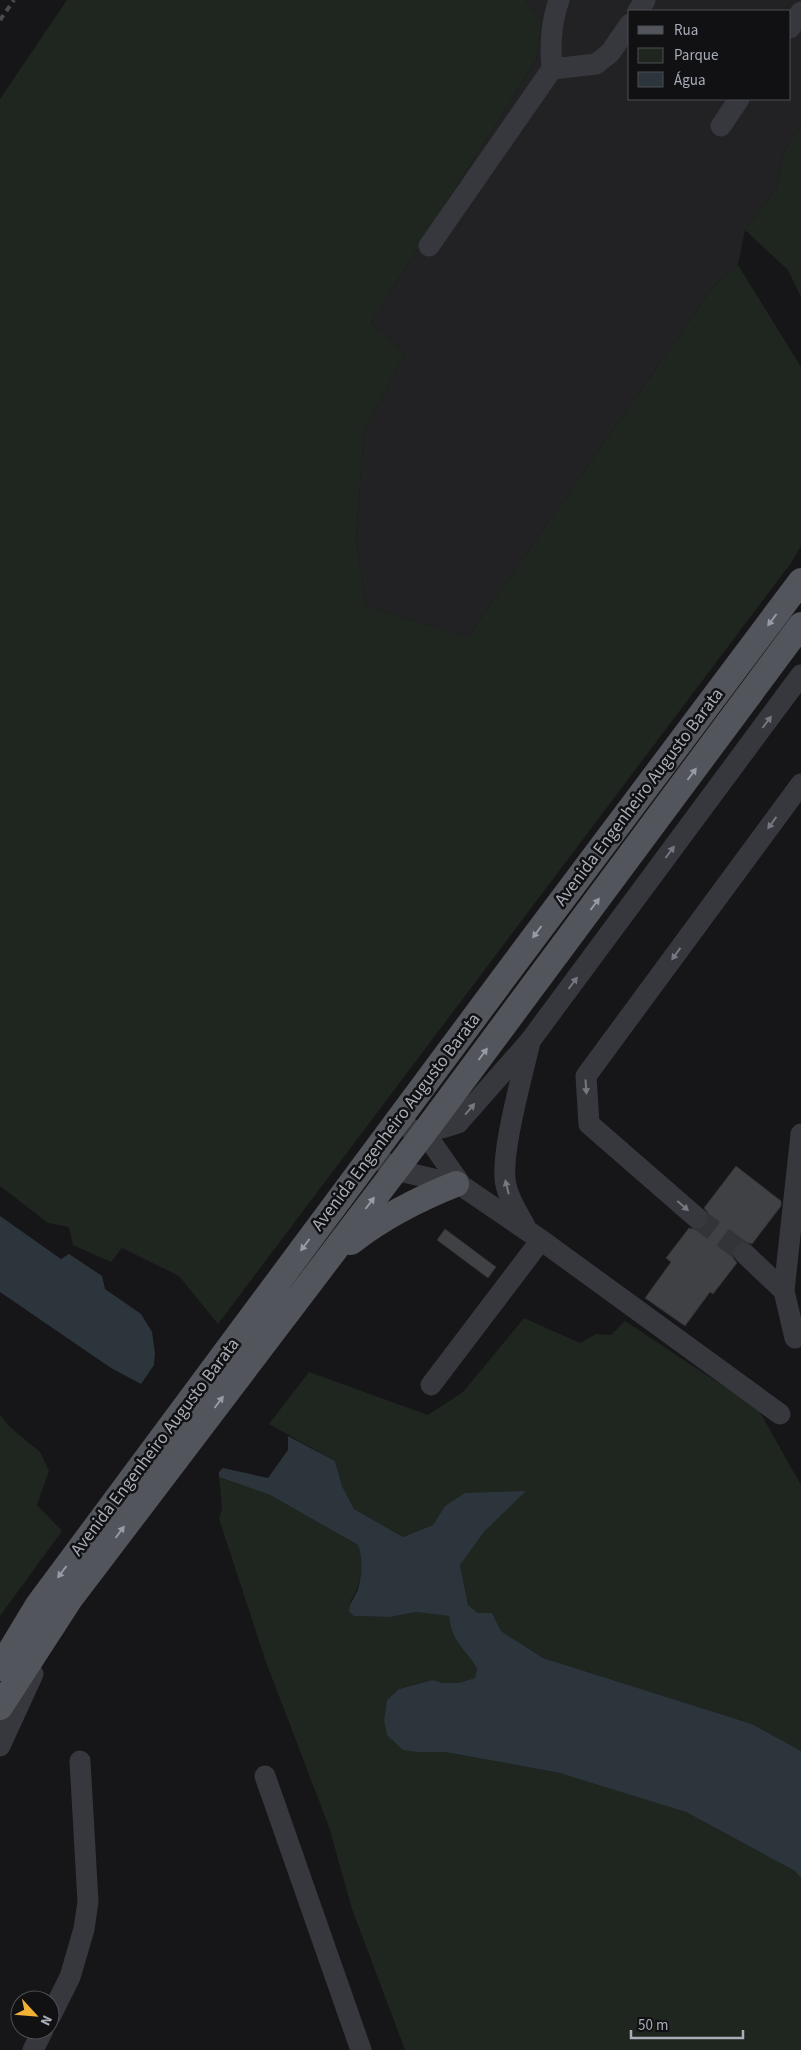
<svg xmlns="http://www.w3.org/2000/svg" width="801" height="2050" font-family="'Source Sans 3',sans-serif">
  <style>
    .built { fill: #222225; fill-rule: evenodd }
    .green { fill: #1e261f }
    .water { fill: #2c353c }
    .building { fill: #404145; stroke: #303034 }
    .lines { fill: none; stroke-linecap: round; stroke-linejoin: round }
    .minor-tunnel { stroke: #333438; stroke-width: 21; stroke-dasharray: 21 11; stroke-linecap: butt }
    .minor { stroke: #37383d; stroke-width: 21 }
    .major { stroke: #53555c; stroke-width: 26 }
    .rail { stroke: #4a4c52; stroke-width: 4; stroke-dasharray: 6 5; stroke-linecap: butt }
    .oneway { fill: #979ba6 }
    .oneway2 { fill: #757881 }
    .labels { text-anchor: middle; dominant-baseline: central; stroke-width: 5; stroke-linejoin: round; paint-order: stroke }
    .street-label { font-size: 18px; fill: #a8adb8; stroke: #111113 }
  </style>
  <rect width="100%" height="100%" fill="#161618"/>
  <path class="built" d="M525,0H801V126L784,151L777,188L745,230L738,265L714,286L468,637L366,606L356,538L364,431L405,354L371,323L536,60L542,21ZM630,11H790V99H630Z"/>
  <path class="green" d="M67,0H525L542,21L536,60L371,323L405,354L364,431L356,538L366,606L468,637L714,286L738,265L801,367V546L791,563L218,1324L179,1276L122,1248L111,1262L73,1245L69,1227L48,1223L0,1186V99Z
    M801,126V297L788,270L745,230L777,188L784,151Z
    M524,1318L580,1343L596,1334L611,1335L625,1321L758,1409L801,1485V1751L752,1724L543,1658L501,1631L492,1613H478L468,1605L460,1565L484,1532L525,1491L445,1506L433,1525L403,1537L354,1509L342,1486L335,1461L269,1424L309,1372L428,1415L463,1392Z
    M0,1415L10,1427L40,1452L49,1471L37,1505L62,1531L0,1616Z
    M219,1477L270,1495L358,1545C364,1563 362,1584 351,1600L354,1616L390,1617L416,1612L449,1616C450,1639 465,1650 477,1668L475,1678L458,1683H444L432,1680L399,1689L387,1700L384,1720L418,1752H445L560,1773L601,1784L686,1812L797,1872L801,1878V2050H405L352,1909L329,1827L266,1662L219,1519L222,1508Z"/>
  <path class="water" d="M0,1216L61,1259L69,1254L102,1276L105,1289L141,1314L152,1332L155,1353L154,1365L141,1384L111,1368L0,1292Z
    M288,1436L335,1461L342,1486L354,1509L403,1537L433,1525L445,1506L465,1493L526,1491L484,1532L460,1565L468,1605L478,1613H492L501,1631L543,1658L752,1724L801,1751V1878L795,1871L686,1812L560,1773L445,1752H418L403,1750L387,1735L384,1720L387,1700L399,1689L432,1680L444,1683H458L475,1678L477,1668C464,1648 451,1641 449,1616L416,1612L390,1617L354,1616L349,1611C350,1602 355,1597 358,1589C362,1575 363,1559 358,1545L270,1495L219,1477V1472L223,1468L268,1478L288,1450Z"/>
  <path class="building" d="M736,1166L781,1201V1206L752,1244L741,1241L735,1245L732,1256L737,1263L713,1294L710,1292L685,1326L645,1298L671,1262L666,1258L689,1228L701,1230L707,1226L709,1214L704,1208Z
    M445,1229L496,1267L488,1278L437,1240Z"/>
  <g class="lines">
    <path class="minor-tunnel" d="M697,1218L744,1253"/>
    <path class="minor" d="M638,11L645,0
      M790,28L801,12
      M552,69C550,44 551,24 559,0
      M721,126L739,99
      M429,246L552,69L596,64L610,53L630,24
      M397,1121L422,1135L434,1146L462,1186L541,1240L780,1414
      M429,1126L442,1128L458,1123L530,1041L801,675
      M372,1154L396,1170L462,1186
      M697,1218L589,1124L586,1076L801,784
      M525,1226C518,1213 509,1200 506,1185C499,1157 523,1073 530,1042
      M744,1253L784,1291L795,1338L801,1330
      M784,1291L801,1134
      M431,1385L541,1240
      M0,1746L33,1674
      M265,1776L361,2050
      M50,2017L70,1977L84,1929L88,1902L80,1761
      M33,2050L43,2030"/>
    <path class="major" d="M351,1242C383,1217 418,1199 456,1184
      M0,1668L38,1605L511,968L801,581
      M0,1707L70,1599L429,1126L801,625"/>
    <path class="rail" d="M0,20L14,0"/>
  </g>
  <defs><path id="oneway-solid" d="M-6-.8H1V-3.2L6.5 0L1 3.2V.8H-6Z" transform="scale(1.25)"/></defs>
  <g class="oneway">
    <use href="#oneway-solid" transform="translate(772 620) rotate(127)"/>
    <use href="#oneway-solid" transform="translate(692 774) rotate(-53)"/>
    <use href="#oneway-solid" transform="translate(595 904) rotate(-53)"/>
    <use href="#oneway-solid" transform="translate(537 932) rotate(127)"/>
    <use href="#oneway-solid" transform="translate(483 1054) rotate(-53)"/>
    <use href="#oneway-solid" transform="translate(370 1203) rotate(-53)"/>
    <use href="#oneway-solid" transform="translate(305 1245) rotate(127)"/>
    <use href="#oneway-solid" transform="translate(219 1402) rotate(-53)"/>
    <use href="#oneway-solid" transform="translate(120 1532) rotate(-53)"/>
    <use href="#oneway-solid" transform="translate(62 1572) rotate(127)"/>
  </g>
  <g class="oneway2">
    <use href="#oneway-solid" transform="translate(767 722) rotate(-53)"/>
    <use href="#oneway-solid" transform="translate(772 823) rotate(126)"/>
    <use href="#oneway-solid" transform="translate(670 852) rotate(-53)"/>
    <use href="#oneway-solid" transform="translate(676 954) rotate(126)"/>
    <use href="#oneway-solid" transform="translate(573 983) rotate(-53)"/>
    <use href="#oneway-solid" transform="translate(586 1087) rotate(86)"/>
    <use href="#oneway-solid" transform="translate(470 1109) rotate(-49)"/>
    <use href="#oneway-solid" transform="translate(507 1187) rotate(-104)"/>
    <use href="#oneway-solid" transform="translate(683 1206) rotate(41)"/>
  </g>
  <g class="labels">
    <g class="street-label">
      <text transform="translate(639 797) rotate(-53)">Avenida Engenheiro Augusto Barata</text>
      <text transform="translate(396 1122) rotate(-53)">Avenida Engenheiro Augusto Barata</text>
      <text transform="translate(155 1447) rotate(-53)">Avenida Engenheiro Augusto Barata</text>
    </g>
  </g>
  <rect x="628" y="10" width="162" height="90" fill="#111113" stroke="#4d4f55"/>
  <rect x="638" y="26" width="25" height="8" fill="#53555c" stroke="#4d4f55"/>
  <text x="674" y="35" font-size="15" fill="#a8adb8">Rua</text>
  <rect x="638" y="48" width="25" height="15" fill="#1e261f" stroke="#4d4f55"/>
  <text x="674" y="60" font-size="15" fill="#a8adb8">Parque</text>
  <rect x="638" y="72" width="25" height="15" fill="#2c353c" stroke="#4d4f55"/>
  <text x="674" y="85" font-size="15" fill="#a8adb8">Água</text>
  <g transform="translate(35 2015) rotate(116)"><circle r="24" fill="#111113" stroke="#4d4f55"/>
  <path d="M0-4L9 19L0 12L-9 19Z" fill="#f2b134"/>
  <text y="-8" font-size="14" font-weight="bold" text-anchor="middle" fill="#a8adb8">N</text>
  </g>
  <path d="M631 2030v8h112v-8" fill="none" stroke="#a8adb8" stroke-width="2.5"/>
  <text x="638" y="2030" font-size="15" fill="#a8adb8" stroke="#111113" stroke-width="4" paint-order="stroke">50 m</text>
</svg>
